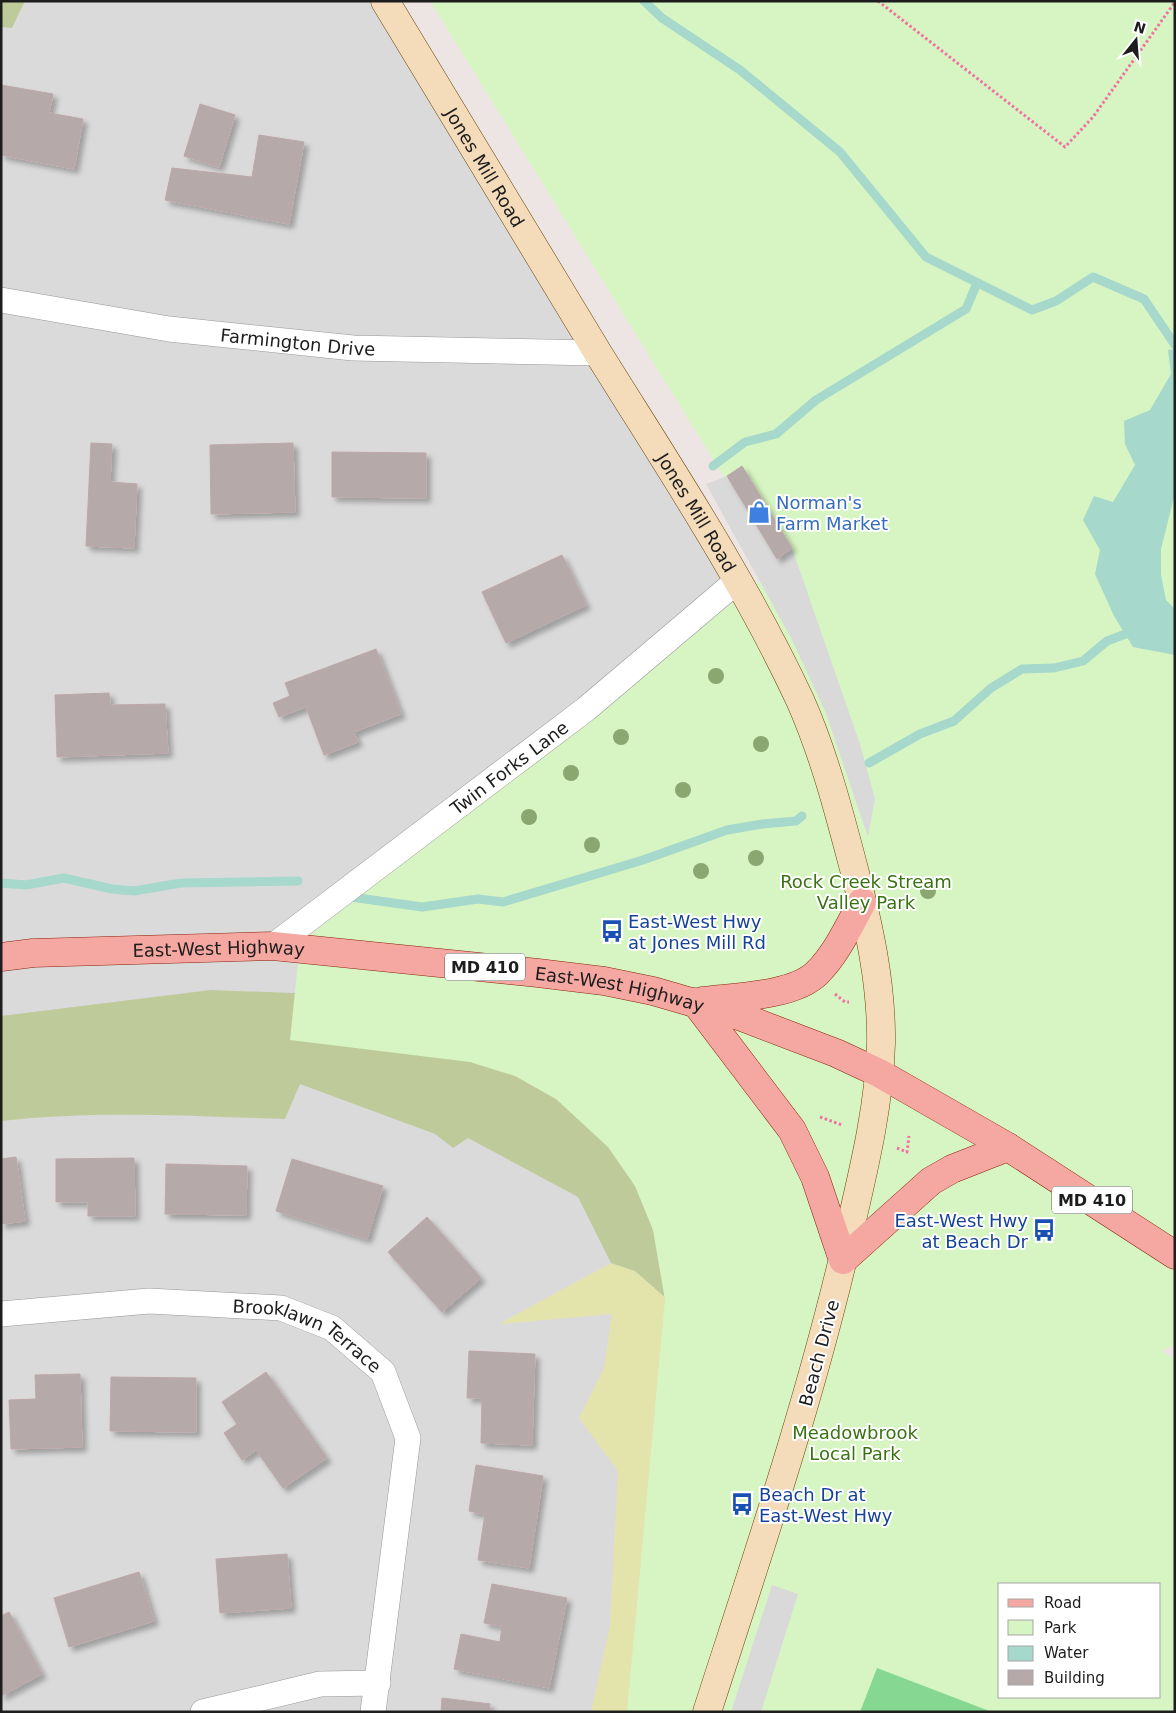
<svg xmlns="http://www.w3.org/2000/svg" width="1176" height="1713" font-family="'DejaVu Sans',sans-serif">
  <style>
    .residential { fill: #dbdada }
    .grass { fill: #e3e4ac }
    .forest { fill: #bfca9b }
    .park { fill: #d7f5c2; fill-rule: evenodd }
    .pitch { fill: #86d791 }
    .parking { fill: #d9d9d9 }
    .water { fill: #a6d8cb }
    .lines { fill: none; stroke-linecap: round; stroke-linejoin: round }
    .stream { stroke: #a6d8cb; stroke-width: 9 }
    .building { fill: #b6a9aa; stroke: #bea7a8; filter: url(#shadow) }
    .street-casing { stroke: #979797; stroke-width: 26 }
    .secondary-casing { stroke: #6b470c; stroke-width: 29 }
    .primary-casing { stroke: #8b220b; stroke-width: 29 }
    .path { stroke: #ef72a2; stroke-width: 3; stroke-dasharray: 2.5 2.5; stroke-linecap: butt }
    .street { stroke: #fff; stroke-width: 25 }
    .secondary { stroke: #f4dbba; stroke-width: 28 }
    .primary { stroke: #f5a8a1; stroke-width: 28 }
    .tree { fill: #8aa671 }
    .labels { text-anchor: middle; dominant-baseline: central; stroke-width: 4; stroke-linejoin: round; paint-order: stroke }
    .shield { fill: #fff; stroke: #616161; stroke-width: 1 }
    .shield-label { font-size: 16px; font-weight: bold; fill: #1d1d1d }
    .street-label { font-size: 18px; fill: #1d1d1d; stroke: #fff }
    .shop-label { font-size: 18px; fill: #366cbe; stroke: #fff; text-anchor: start }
    .park-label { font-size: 18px; fill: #397213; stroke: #fff }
    .transit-label { font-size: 18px; fill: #164399; stroke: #fff; text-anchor: start }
  </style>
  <defs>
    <filter id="shadow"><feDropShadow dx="4.5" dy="4.5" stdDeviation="2.5" flood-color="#0004"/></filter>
  </defs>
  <rect width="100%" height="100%" fill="#ede5e3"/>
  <path class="residential" d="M25,1H385L737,581L274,945L640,1186L646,1712H1V27H12Z"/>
  <path class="grass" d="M694,1049L676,1712H591L610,1626L618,1471L579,1418L604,1368L612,1314L499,1324L611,1263L635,1271L686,1316Z"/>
  <path class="forest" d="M1,1H25L12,28L1,27Z
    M211,990L423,998L580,1024L686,1316L635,1271L611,1263L578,1197L468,1138L453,1148L435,1134L300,1084L285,1119C191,1116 95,1110 1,1121V1016Z"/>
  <path class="park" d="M430,1H1175V1346L1161,1350L1175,1360V1712H627L665,1300L653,1230L635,1186L608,1147L556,1099L515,1076L470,1062L290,1040L300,943L779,566ZM1000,1584H1160V1697H1000Z"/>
  <path class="pitch" d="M877,1668L992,1712H860Z"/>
  <path class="parking" d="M727,476L777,559L792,548L860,744L875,799L868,837L825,711L791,638L706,484Z
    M772,1585L798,1594L761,1712H731Z"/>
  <path class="water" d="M1175,349V493L1161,549V575L1166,600L1175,609V655L1133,647L1114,616L1095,574L1100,550L1083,520L1094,496L1113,502L1135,465L1125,444L1124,421L1150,410L1171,374L1168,350Z"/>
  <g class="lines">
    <path class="stream" d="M644,1L662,18L740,70L840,152L926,257L1032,310L1056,301L1093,277L1144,299L1175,345
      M713,466L745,442L776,434L816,400L966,309L977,283
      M869,763L920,734L954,721L991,688L1022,669L1054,668L1083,661L1107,641L1136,630
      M1,883L26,885L64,878L112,889L134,891L181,883L298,881
      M351,897L422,907L478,899L503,902L643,860L727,830L762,824L796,821L802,816"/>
  </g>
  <path class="building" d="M1,85L53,94L49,113L83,119L74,169L1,155Z
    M200,104L235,115L219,167L184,156Z
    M259,135L304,142L289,224L165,200L172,168L252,177Z
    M91,443L112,444L110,482L137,484L134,548L86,546Z
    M293,443L295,512L211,514L210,445Z
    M332,452L426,453V498L332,497Z
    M742,466L792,548L777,559L727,476Z
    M562,555L586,605L506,643L482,592Z
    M376,649L401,714L354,732L358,742L324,755L306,707L279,717L273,703L290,696L285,683Z
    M109,693L110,705L165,704L168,753L57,757L55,695Z
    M16,1157L25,1221L1,1224V1159Z
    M134,1158L135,1216H88V1202H56V1159Z
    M292,1159L383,1186L367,1239L276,1211Z
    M166,1164L247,1166L246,1215L165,1214Z
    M427,1217L481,1278L442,1312L388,1252Z
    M469,1351L535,1354L532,1445L481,1443L482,1398H467Z
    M266,1372L327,1458L283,1488L256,1450L242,1460L224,1433L237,1424L222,1402Z
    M80,1374L82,1447L11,1449L9,1400L36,1399L35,1375Z
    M111,1377L196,1378V1432L110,1431Z
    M476,1465L543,1476L529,1568L478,1560L485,1514L469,1511Z
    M287,1554L291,1608L220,1613L216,1559Z
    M139,1572L154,1621L69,1647L54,1598Z
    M492,1584L567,1598L549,1688L454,1669L461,1634L500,1642L502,1626L484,1623Z
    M9,1612L42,1674L1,1696V1616Z
    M442,1698L490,1704L489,1712H441Z"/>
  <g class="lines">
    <defs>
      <g id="street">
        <path id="s1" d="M1,300L169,329L353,348L598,353"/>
        <path id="s2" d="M273,946L586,709L737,581"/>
        <path id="s3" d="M1,1314L149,1301L281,1308L332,1328L383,1372L408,1438L373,1712"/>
        <path d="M203,1712L320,1684L378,1683"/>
      </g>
      <g id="secondary">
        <path id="s4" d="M385,1C456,118 526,236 598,353C669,467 743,578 800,700C824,754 839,812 854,869C869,926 882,985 881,1044C879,1112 861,1180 846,1246C809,1404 757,1557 707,1712"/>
      </g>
      <g id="primary">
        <path id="s5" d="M1,957L33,953L273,946L538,973L604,981L653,991L739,1016L836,1053L879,1073L1008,1147L1175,1255"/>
        <path d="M703,1001C735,997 794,996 817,973C837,953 849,926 862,902"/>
        <path d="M695,1002L792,1130L815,1177L843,1260L931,1181L952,1169L1008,1147"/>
      </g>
    </defs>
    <use href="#street" class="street-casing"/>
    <use href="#secondary" class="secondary-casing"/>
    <use href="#primary" class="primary-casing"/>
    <path class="path" d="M878,1L1065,147L1093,117L1175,2
      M835,994L845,1002H849
      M820,1117L842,1125
      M897,1148L907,1152L909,1136"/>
    <use href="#street" class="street"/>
    <use href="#secondary" class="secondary"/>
    <use href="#primary" class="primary"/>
  </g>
  <g class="tree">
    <circle cx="716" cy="676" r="8"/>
    <circle cx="621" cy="737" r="8"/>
    <circle cx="761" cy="744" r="8"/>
    <circle cx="571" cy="773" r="8"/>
    <circle cx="683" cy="790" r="8"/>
    <circle cx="529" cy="817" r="8"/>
    <circle cx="592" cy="845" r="8"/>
    <circle cx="756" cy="858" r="8"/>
    <circle cx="701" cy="871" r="8"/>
    <circle cx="928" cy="891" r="8"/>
  </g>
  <defs>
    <symbol id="shop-bare" viewBox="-9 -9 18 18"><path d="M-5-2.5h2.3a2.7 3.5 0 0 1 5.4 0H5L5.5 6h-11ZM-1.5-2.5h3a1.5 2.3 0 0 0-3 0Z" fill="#3f7fe0" stroke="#fff" stroke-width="2.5" paint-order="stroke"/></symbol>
    <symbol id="bus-bare" viewBox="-9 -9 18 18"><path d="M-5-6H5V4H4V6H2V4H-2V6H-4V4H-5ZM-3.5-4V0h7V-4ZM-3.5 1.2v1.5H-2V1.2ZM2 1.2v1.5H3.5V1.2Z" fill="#1a4fb4" stroke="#fff" stroke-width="2.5" paint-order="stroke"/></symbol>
  </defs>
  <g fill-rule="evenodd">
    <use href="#shop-bare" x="743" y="496" width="32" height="32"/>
    <use href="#bus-bare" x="596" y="915" width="32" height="32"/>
    <use href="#bus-bare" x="1028" y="1214" width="32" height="32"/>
    <use href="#bus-bare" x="726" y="1488" width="32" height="32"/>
  </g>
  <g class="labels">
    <g class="shield">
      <rect x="445" y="953.5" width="80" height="27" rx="4"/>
      <rect x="1052" y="1186.5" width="80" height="27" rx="4"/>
    </g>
    <g class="shield-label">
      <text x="485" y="967">MD 410</text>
      <text x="1092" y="1200">MD 410</text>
    </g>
    <g class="street-label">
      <text stroke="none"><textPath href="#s4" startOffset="194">Jones Mill Road</textPath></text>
      <text stroke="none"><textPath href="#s1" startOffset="300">Farmington Drive</textPath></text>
      <text stroke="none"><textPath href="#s4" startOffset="599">Jones Mill Road</textPath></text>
      <text stroke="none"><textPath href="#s2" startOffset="296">Twin Forks Lane</textPath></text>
      <text stroke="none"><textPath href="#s5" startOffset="218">East-West Highway</textPath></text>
      <text stroke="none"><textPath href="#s5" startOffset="622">East-West Highway</textPath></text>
      <text stroke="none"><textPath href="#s3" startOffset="315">Brooklawn Terrace</textPath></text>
      <text transform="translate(819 1353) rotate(-75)">Beach Drive</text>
    </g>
    <g class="shop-label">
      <text x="776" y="502">Norman's<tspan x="776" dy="21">Farm Market</tspan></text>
    </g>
    <g class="park-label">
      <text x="866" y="881">Rock Creek Stream<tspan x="866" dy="21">Valley Park</tspan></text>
      <text x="855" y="1432">Meadowbrook<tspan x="855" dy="21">Local Park</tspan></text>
    </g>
    <g class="transit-label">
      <text x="628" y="921">East-West Hwy<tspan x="628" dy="21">at Jones Mill Rd</tspan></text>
      <text x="1028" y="1220" text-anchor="end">East-West Hwy<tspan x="1028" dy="21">at Beach Dr</tspan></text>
      <text x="759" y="1494">Beach Dr at<tspan x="759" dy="21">East-West Hwy</tspan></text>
    </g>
  </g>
  <rect width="1176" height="1713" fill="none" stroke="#1d1d1d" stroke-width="5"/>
  <rect x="998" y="1583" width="162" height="115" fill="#ffffff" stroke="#a5a5a5"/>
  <rect x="1008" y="1599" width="25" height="8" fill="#f5a8a1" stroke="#a5a5a5"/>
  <text x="1044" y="1608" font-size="15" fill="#1d1d1d">Road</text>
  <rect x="1008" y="1620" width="25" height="15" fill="#d7f5c2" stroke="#a5a5a5"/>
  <text x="1044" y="1633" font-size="15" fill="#1d1d1d">Park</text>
  <rect x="1008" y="1646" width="25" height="15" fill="#a6d8cb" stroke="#a5a5a5"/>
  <text x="1044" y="1658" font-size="15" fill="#1d1d1d">Water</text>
  <rect x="1008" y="1670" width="25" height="15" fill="#b6a9aa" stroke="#a5a5a5"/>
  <text x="1044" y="1683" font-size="15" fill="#1d1d1d">Building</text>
  <g transform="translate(1136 40) rotate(17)" stroke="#ffffff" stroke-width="4" paint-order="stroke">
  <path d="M0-4L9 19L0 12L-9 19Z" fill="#1d1d1d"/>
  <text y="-8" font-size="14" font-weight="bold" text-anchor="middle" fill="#1d1d1d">N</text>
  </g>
</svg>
